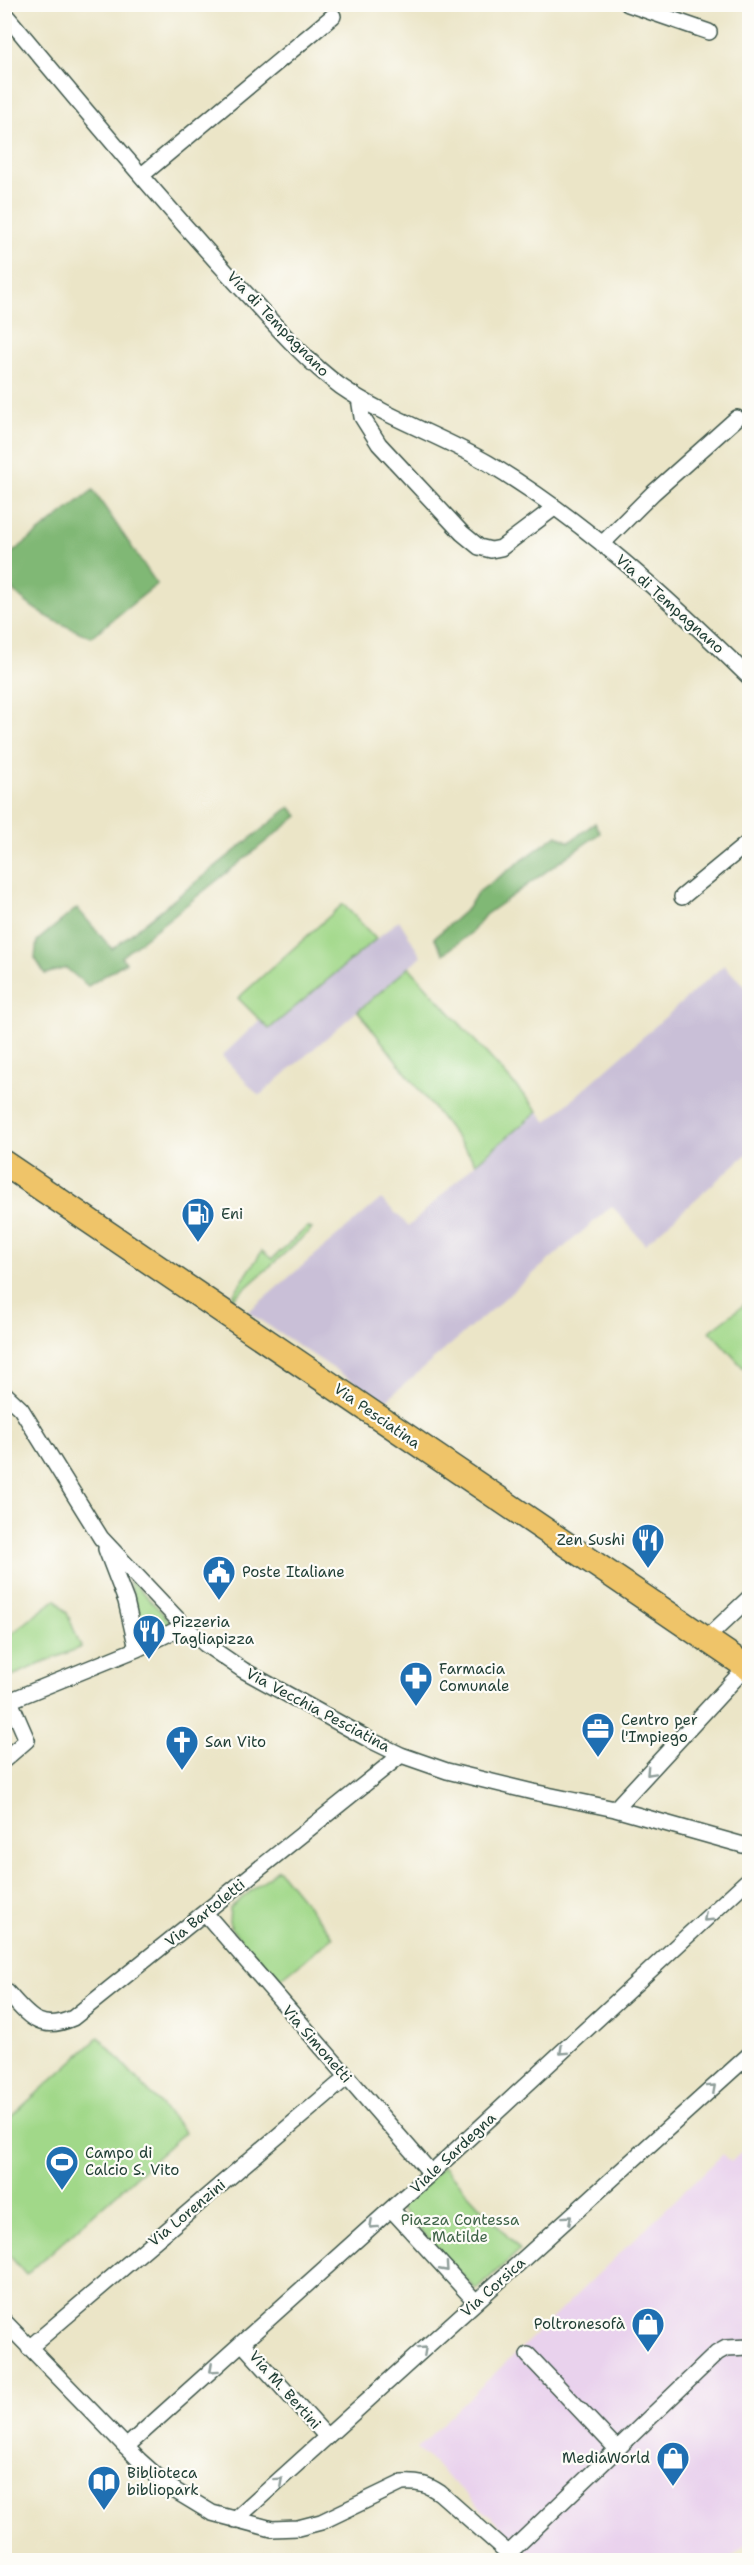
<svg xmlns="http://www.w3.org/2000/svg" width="754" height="2565" font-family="'Shantell Sans',sans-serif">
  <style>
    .built { fill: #e9d2ed }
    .industrial { fill: #c9bfd7 }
    .green { fill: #a1d889; stroke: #608a5e; stroke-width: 1.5 }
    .forest { fill: #80b875; stroke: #507a54; stroke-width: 1.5 }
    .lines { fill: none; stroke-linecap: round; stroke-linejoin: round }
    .minor-casing { stroke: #3e564a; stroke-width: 18 }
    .primary-casing { stroke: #3e564a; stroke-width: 27 }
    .minor { stroke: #fff; stroke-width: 15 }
    .primary { stroke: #efc469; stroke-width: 24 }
    .oneway { stroke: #8f9e9a }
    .labels { text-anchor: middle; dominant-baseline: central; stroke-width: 4.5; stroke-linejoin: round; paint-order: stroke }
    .street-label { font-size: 15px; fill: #1f3d34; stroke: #fdfcf7 }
    .poi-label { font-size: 15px; fill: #1f3d34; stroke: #fdfcf7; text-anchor: start }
    .park-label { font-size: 15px; fill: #406449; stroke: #fdfcf7 }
  </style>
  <rect width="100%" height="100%" fill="#fdfcf7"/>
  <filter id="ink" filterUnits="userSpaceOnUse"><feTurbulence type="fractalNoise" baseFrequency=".0167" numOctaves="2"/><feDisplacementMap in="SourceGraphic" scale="12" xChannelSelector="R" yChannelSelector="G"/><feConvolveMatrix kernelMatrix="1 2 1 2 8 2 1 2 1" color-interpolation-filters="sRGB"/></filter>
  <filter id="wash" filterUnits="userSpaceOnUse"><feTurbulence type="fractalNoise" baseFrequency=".008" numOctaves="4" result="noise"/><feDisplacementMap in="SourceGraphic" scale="24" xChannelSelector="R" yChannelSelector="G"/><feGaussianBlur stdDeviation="1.35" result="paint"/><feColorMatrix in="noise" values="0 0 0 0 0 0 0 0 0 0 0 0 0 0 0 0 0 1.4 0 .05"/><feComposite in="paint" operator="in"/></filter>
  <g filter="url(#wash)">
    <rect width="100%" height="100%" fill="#ebe5c7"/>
    <path class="built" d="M749,2145V2542L729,2560H536L417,2448L723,2154L731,2162Z"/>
    <path class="industrial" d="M399,920L421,956L259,1096L222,1056L260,1020L269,1029Z
      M724,965L749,991V1152L645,1244L612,1206L384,1402L248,1312L381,1199L409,1226L476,1163L538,1111L547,1122Z"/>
    <path class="green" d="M343,904L376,939L269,1029L238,998Z
      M409,967L538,1111L476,1163L358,1011Z
      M307,1227L312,1229L232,1300L233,1295L262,1251L272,1259Z
      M749,1301V1374L710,1331Z
      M128,1577L170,1621L168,1626L149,1634L144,1632Z
      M56,1599L67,1613L81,1647L7,1678L5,1673V1639Z
      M278,1869L333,1937L276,1983L232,1929L229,1922L230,1908Z
      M99,2037L185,2132L26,2275L5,2250V2122Z
      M443,2166L520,2250L476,2290L399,2207Z"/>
    <path class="forest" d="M93,490L157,584L91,637C56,622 30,611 5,582L4,559Z
      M290,807L298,816L121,957L126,962L88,986L66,968L45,974L35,958L37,941L77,908L112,949Z
      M595,823L600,833L485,915L472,932L444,954L434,938L468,908L477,893L557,835L569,842Z"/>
  </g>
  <g filter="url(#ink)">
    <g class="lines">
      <defs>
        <path id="minor" d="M628,4L709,32
          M4,13C81,105 158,198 239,286C271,320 302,358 340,386C386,418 440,435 488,463C585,521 669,599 750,678
          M142,175L333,16
          M359,398L362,417L379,444L462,533L479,547L491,550L501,548L554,508
          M602,544L653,493L737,418
          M682,897L750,841
          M4,1393L21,1409L101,1538L184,1626L205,1644L243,1670L370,1740L401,1755L447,1771L533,1792L615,1809L750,1847
          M106,1549L126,1601L137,1649
          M707,1642L713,1632L750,1597
          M4,1703L137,1649L184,1626
          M4,1760L27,1740L10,1701
          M615,1809L746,1667
          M205,1913L431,2173
          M4,1989C27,2013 37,2034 73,2018L401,1755
          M391,2209L476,2302
          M4,2321L139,2460L169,2487L212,2513L272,2529L298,2528L321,2522L402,2483C418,2482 427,2484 440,2493L516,2560
          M242,2343L327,2437
          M29,2348L346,2078
          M528,2355L617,2449
          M126,2447L431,2173L750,1878
          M235,2520L750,2054
          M508,2554L717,2353L726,2348L750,2347"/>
        <path id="primary" d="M4,1163L750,1669"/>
      </defs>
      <use href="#minor" class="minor-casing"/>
      <use href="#primary" class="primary-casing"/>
      <use href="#minor" class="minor"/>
      <use href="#primary" class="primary"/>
    </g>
    <defs><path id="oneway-chevron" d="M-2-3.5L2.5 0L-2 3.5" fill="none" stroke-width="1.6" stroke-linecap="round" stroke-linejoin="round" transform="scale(1.5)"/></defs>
    <g class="oneway">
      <use href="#oneway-chevron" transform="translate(650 1772) rotate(133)"/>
      <use href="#oneway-chevron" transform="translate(707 1918) rotate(137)"/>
      <use href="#oneway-chevron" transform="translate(563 2051) rotate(137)"/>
      <use href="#oneway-chevron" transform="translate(712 2088) rotate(-42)"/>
      <use href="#oneway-chevron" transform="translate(568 2219) rotate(-42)"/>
      <use href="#oneway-chevron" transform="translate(373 2225) rotate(138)"/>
      <use href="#oneway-chevron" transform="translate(445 2268) rotate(48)"/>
      <use href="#oneway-chevron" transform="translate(423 2350) rotate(-42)"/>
      <use href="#oneway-chevron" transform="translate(213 2369) rotate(138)"/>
      <use href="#oneway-chevron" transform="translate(279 2481) rotate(-42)"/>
    </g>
  </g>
  <defs>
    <symbol id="fuel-pin" viewBox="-11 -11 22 30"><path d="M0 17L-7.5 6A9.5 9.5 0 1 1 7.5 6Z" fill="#1f6fb2" stroke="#fdfcf7"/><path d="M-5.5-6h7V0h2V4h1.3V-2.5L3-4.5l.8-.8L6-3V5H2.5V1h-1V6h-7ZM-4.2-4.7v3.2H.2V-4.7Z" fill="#fff"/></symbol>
    <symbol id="restaurant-pin" viewBox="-11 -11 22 30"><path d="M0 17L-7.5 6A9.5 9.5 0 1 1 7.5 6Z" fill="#1f6fb2" stroke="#fdfcf7"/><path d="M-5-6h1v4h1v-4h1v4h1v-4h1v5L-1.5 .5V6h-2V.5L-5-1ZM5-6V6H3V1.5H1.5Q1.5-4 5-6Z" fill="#fff"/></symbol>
    <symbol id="civic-pin" viewBox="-11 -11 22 30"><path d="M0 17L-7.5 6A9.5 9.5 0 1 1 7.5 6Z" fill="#1f6fb2" stroke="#fdfcf7"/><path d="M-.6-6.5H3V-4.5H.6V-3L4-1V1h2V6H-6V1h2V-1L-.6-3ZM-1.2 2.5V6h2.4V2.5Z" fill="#fff"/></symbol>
    <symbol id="pharmacy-pin" viewBox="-11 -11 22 30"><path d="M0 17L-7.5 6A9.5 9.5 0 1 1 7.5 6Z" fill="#1f6fb2" stroke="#fdfcf7"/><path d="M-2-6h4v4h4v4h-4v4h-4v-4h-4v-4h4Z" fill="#fff"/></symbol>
    <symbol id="office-pin" viewBox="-11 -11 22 30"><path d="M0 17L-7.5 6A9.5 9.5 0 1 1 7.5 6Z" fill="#1f6fb2" stroke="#fdfcf7"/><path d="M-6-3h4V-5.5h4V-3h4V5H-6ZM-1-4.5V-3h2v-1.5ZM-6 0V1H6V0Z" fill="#fff"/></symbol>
    <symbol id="church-pin" viewBox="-11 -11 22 30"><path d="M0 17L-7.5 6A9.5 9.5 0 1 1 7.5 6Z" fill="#1f6fb2" stroke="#fdfcf7"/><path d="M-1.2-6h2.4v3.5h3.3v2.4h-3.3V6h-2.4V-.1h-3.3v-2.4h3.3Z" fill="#fff"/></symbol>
    <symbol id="stadium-pin" viewBox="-11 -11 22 30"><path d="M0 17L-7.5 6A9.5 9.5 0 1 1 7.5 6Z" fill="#1f6fb2" stroke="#fdfcf7"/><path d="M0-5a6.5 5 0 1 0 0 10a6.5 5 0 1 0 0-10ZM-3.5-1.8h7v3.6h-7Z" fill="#fff"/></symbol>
    <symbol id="shop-pin" viewBox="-11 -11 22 30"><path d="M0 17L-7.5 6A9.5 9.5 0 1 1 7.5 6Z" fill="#1f6fb2" stroke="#fdfcf7"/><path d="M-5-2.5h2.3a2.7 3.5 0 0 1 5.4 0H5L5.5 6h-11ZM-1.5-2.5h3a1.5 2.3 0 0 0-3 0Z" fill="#fff"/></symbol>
    <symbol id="library-pin" viewBox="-11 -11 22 30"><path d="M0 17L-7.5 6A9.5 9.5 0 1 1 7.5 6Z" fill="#1f6fb2" stroke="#fdfcf7"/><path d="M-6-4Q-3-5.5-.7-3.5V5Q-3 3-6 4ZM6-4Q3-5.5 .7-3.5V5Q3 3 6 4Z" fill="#fff"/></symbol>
  </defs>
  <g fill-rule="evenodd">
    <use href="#fuel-pin" x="179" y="1195" width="38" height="52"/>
    <use href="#restaurant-pin" x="629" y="1521" width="38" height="52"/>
    <use href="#civic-pin" x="200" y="1553" width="38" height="52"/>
    <use href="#restaurant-pin" x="130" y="1612" width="38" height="52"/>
    <use href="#pharmacy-pin" x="397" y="1659" width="38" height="52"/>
    <use href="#office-pin" x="579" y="1710" width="38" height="52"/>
    <use href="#church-pin" x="163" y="1723" width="38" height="52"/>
    <use href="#stadium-pin" x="43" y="2143" width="38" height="52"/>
    <use href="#shop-pin" x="629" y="2305" width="38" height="52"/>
    <use href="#shop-pin" x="654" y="2439" width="38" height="52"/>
    <use href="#library-pin" x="85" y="2463" width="38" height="52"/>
  </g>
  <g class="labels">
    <g class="street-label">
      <text transform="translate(278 324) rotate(46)">Via di Tempagnano</text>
      <text transform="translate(670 604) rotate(42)">Via di Tempagnano</text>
      <text transform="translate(377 1416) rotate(35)">Via Pesciatina</text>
      <text transform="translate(318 1710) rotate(28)">Via Vecchia Pesciatina</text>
      <text transform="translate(205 1913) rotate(-39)">Via Bartoletti</text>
      <text transform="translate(317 2044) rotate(49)">Via Simonetti</text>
      <text transform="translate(453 2153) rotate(-43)">Viale Sardegna</text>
      <text transform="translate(187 2213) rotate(-40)">Via Lorenzini</text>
      <text transform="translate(493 2287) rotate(-42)">Via Corsica</text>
      <text transform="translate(285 2390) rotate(48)">Via M. Bertini</text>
    </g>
    <g class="poi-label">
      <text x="221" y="1214">Eni</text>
      <text x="625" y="1540" text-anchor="end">Zen Sushi</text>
      <text x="242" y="1572">Poste Italiane</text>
      <text x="172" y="1622">Pizzeria<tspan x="172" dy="17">Tagliapizza</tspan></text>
      <text x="439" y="1669">Farmacia<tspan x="439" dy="17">Comunale</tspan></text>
      <text x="621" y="1720">Centro per<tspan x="621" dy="17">l'Impiego</tspan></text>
      <text x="205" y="1742">San Vito</text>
      <text x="85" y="2153">Campo di<tspan x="85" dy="17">Calcio S. Vito</tspan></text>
      <text x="625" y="2324" text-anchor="end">Poltronesofà</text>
      <text x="650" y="2458" text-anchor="end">MediaWorld</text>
      <text x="127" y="2473">Biblioteca<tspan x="127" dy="17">bibliopark</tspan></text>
    </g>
    <g class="park-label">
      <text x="460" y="2220">Piazza Contessa<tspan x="460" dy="17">Matilde</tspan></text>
    </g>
  </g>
  <rect width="754" height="2565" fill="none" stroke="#fdfcf7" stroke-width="24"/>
</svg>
